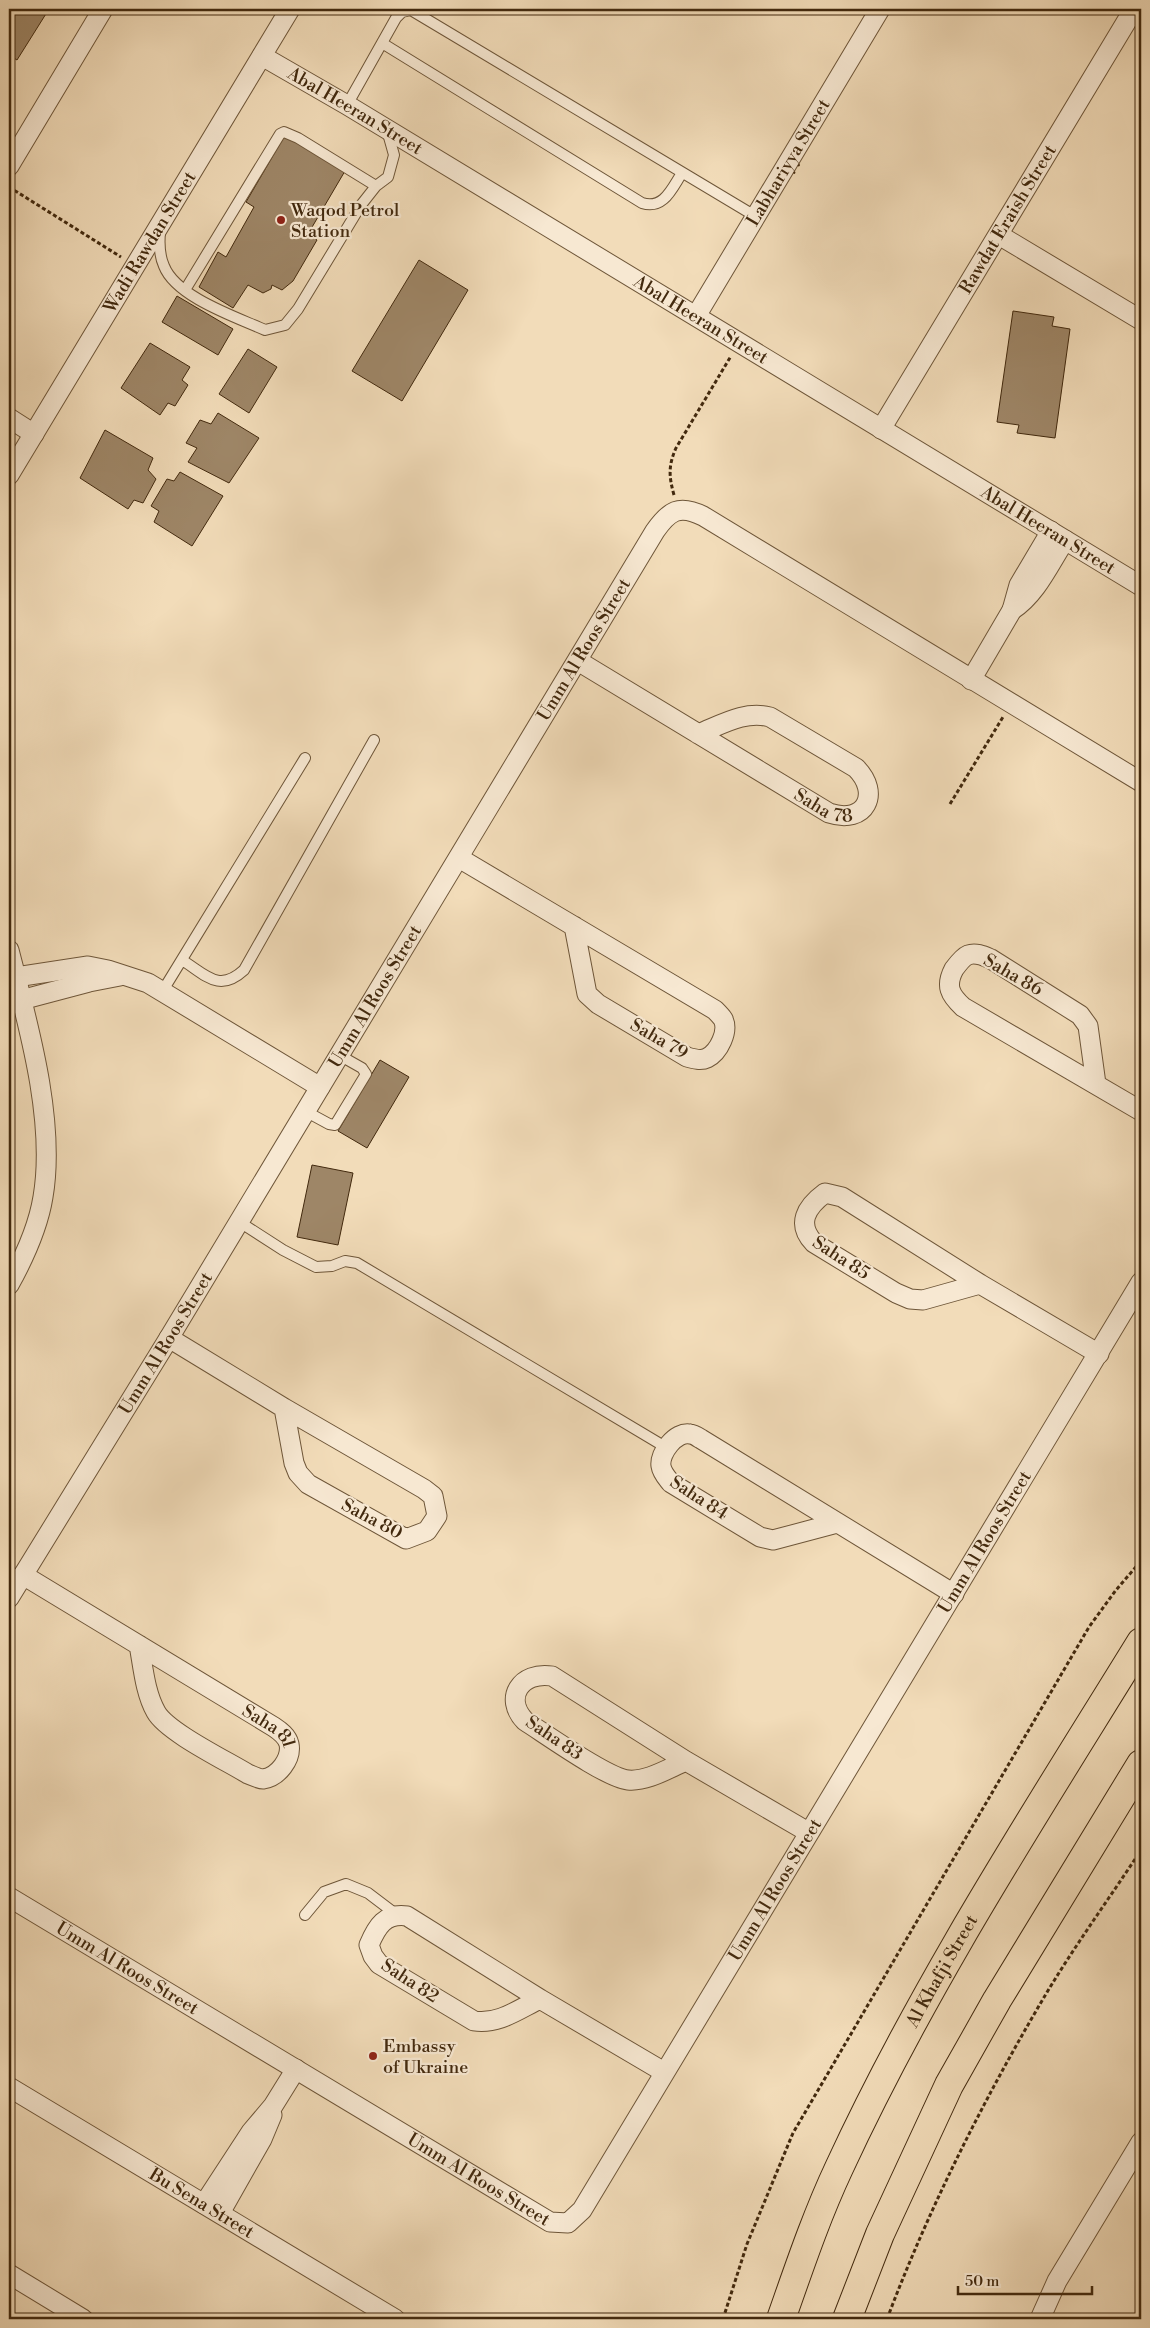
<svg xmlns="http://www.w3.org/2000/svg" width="1150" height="2328" font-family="'Libre Bodoni',serif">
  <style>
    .building { fill: #9e8667; stroke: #42290e }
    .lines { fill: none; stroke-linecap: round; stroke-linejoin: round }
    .service-casing { stroke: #6e5639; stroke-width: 12 }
    .minor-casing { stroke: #6e5639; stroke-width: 21 }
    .trunk-casing { stroke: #42290e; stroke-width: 30 }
    .path { stroke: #42290e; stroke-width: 3; stroke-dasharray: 4 2.5; stroke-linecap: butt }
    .service { stroke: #f7e8d2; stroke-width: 10 }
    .minor { stroke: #f7e8d2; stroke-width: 19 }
    .trunk { stroke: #f2dcb9; stroke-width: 28 }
    .poi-dot { fill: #8f2418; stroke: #f7e8d2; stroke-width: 2 }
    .labels { text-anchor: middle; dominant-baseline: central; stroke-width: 4.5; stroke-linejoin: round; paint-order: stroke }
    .street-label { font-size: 18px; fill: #42290e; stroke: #f7e8d2 }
    .poi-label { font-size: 18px; fill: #42290e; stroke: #f7e8d2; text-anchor: start }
  </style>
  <rect width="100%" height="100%" fill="#f2dcb9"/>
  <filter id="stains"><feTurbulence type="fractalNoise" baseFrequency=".004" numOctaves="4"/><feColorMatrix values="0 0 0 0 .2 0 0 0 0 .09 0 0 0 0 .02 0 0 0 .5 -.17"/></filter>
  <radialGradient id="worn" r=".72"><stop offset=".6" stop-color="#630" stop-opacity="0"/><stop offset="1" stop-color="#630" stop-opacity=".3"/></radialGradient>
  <path class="building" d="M13,9H49L17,60L9,55V22L16,11Z
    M285,135L345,171L308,234L317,240L293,281L282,290L272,285L271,289L263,293L248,285L233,308L199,287L218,252L226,257L254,207L246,202Z
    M419,260L468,290L402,401L352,371Z
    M177,296L233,329L218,355L162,322Z
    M1013,311L1054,317L1052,326L1070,329L1055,438L1017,433L1019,425L997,422Z
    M150,343L190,367L182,380L188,385L175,406L168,403L160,415L121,388Z
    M248,349L277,367L249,413L219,394Z
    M218,413L259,438L229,483L188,462L197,448L186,443L200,420L211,424Z
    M105,430L153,458L148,470L156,479L143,503L134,500L128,509L80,478Z
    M180,472L223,496L192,546L154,522L159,511L151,506L167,479L174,481Z
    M380,1060L409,1077L367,1148L338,1131Z
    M312,1165L353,1173L338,1245L297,1237Z"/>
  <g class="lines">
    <defs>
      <path id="service" d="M382,43L642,203C664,210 672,188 682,173
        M347,105L396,18L402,12L411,10L755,216
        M160,232C159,243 159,255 164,266C176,297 236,317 265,330L285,325L298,309L361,205L376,186L388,177L394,155L387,130
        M185,290L280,134L284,132L298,138L376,186
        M182,960C206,975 219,993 244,970L374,740
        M162,992L305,758
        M305,1111L329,1124L335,1125L366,1074L362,1068L339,1055
        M238,1221L283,1250L316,1267L332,1266L345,1261L357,1263L667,1448
        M305,1915L324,1892L346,1884L368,1893L397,1915"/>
      <g id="minor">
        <path id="s1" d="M262,56L347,105L1141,586"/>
        <path d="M9,166L103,9"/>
        <path d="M999,235L1141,320"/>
        <path id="s2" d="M696,316L880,9"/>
        <path d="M9,418L34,434"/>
        <path id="s3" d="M881,429L1134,9"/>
        <path id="s4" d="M9,475L290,9"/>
        <path d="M1012,610C1036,595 1050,563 1065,540"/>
        <path id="s5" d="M578,661L829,813C866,825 881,793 856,768L770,717C745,710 721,725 698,734"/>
        <path d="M971,680L1012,610L1019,585L1051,531"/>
        <path d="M459,858L715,1010C717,1012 721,1016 723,1019C729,1031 719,1052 707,1058C701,1061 694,1059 687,1057L598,1004L587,994L574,926"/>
        <path d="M9,950C28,1024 56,1121 43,1197C38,1228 24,1258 9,1285"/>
        <path d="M16,977L88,966L108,970L148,983L320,1087"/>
        <path d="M21,1000L89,982L120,976"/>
        <path d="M1096,1084L1088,1026L1080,1015L991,959C984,956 976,952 968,955C963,957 957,965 954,969C945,986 950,995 963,1007L1141,1111"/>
        <path d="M980,1284L923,1300L910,1299L896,1293L814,1243C796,1224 806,1207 825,1193L842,1197L980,1284L1099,1354"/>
        <path d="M169,1338L284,1408L424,1489L433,1496L437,1516L427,1531L406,1539L308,1484L298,1473L294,1463L284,1408"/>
        <path d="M837,1523L773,1540L760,1537L671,1483C667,1478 662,1473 661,1466C659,1453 676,1431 690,1434C693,1434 698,1437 701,1439L954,1594"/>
        <path id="s6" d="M23,1575L274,1727C280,1731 287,1736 289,1744C292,1759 278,1777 263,1779C259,1779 253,1776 248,1774C227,1761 167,1732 156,1712C145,1693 143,1666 139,1645"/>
        <path id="s7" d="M9,1598L169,1338L655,531C669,511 679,504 703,516L1141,782"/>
        <path d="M686,1761C669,1768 647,1782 628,1780C607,1778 547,1735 525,1721C503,1698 521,1671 552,1676L686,1761L808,1832"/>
        <path id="s8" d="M9,1897L550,2222L568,2223L582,2210L1141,1282"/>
        <path d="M540,1999C519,2009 498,2025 474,2021L379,1964L373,1956L369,1945C377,1926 385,1913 407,1916L540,1999L664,2072"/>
        <path id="s9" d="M9,2087L395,2319"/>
        <path d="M204,2204L251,2132L273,2106L296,2069"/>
        <path d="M220,2213L262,2139L272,2115"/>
        <path d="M9,2274L83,2319"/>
        <path d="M1040,2319L1057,2281L1141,2142"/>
      </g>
      <g id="trunk">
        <path id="s10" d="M781,2319C799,2268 816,2217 839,2168C924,1984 1035,1814 1141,1642"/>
        <path d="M847,2319L880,2234L949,2085L997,2000L1141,1764"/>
      </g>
    </defs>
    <use href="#service" class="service-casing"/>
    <use href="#minor" class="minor-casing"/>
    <use href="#trunk" class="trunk-casing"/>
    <path class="path" d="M9,187L121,257
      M674,495C669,477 668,466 676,448L731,356
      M950,804L1003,717
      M723,2319L747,2244L793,2133L1089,1627L1116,1590L1141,1561
      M887,2319C929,2208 983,2101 1043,1999C1073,1948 1109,1899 1141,1850"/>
    <use href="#service" class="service"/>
    <use href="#minor" class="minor"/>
    <use href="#trunk" class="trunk"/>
  </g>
  <g class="poi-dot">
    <circle cx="281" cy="220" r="5"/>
    <circle cx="373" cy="2056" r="5"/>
  </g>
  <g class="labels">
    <g class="street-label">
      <text stroke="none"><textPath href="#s1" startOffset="108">Abal Heeran Street</textPath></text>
      <text stroke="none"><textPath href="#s2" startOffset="179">Labhariyya Street</textPath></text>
      <text stroke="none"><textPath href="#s3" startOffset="245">Rawdat Eraish Street</textPath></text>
      <text stroke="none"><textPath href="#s4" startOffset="272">Wadi Rawdan Street</textPath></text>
      <text stroke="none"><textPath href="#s1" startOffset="512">Abal Heeran Street</textPath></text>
      <text stroke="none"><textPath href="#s1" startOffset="918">Abal Heeran Street</textPath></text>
      <text stroke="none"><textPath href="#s7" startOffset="1109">Umm Al Roos Street</textPath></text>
      <text stroke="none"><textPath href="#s5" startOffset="286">Saha 78</textPath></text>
      <text transform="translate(1013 975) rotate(30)">Saha 86</text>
      <text stroke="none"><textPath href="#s7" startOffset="704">Umm Al Roos Street</textPath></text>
      <text transform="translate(659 1039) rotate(30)">Saha 79</text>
      <text transform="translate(841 1258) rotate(33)">Saha 85</text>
      <text stroke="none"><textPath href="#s7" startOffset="299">Umm Al Roos Street</textPath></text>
      <text transform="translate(699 1498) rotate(33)">Saha 84</text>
      <text transform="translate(372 1519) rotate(28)">Saha 80</text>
      <text stroke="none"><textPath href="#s8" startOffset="1448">Umm Al Roos Street</textPath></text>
      <text stroke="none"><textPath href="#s6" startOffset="289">Saha 81</textPath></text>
      <text transform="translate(554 1738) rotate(34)">Saha 83</text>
      <text stroke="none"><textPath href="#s8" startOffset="1042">Umm Al Roos Street</textPath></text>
      <text stroke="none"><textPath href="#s8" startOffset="138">Umm Al Roos Street</textPath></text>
      <text stroke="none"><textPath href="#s10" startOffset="384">Al Khafji Street</textPath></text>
      <text transform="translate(410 1981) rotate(33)">Saha 82</text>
      <text stroke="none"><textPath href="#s8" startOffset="548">Umm Al Roos Street</textPath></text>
      <text stroke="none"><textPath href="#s9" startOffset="225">Bu Sena Street</textPath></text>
    </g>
    <g class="poi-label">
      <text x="291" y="210">Waqod Petrol<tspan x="291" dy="21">Station</tspan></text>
      <text x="383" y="2046">Embassy<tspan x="383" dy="21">of Ukraine</tspan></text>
    </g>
  </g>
  <rect width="1150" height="2328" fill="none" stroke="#f2dcb9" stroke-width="30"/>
  <rect x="10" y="10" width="1130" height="2308" fill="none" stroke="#42290e" stroke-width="2.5"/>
  <rect x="15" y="15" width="1120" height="2298" fill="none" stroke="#42290e"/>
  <path d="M958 2286v8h134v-8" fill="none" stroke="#42290e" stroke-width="2.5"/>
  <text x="965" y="2286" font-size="15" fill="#42290e" stroke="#f7e8d2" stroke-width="4" paint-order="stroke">50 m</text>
  <rect width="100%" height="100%" filter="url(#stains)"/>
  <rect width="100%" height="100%" fill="url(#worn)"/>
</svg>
